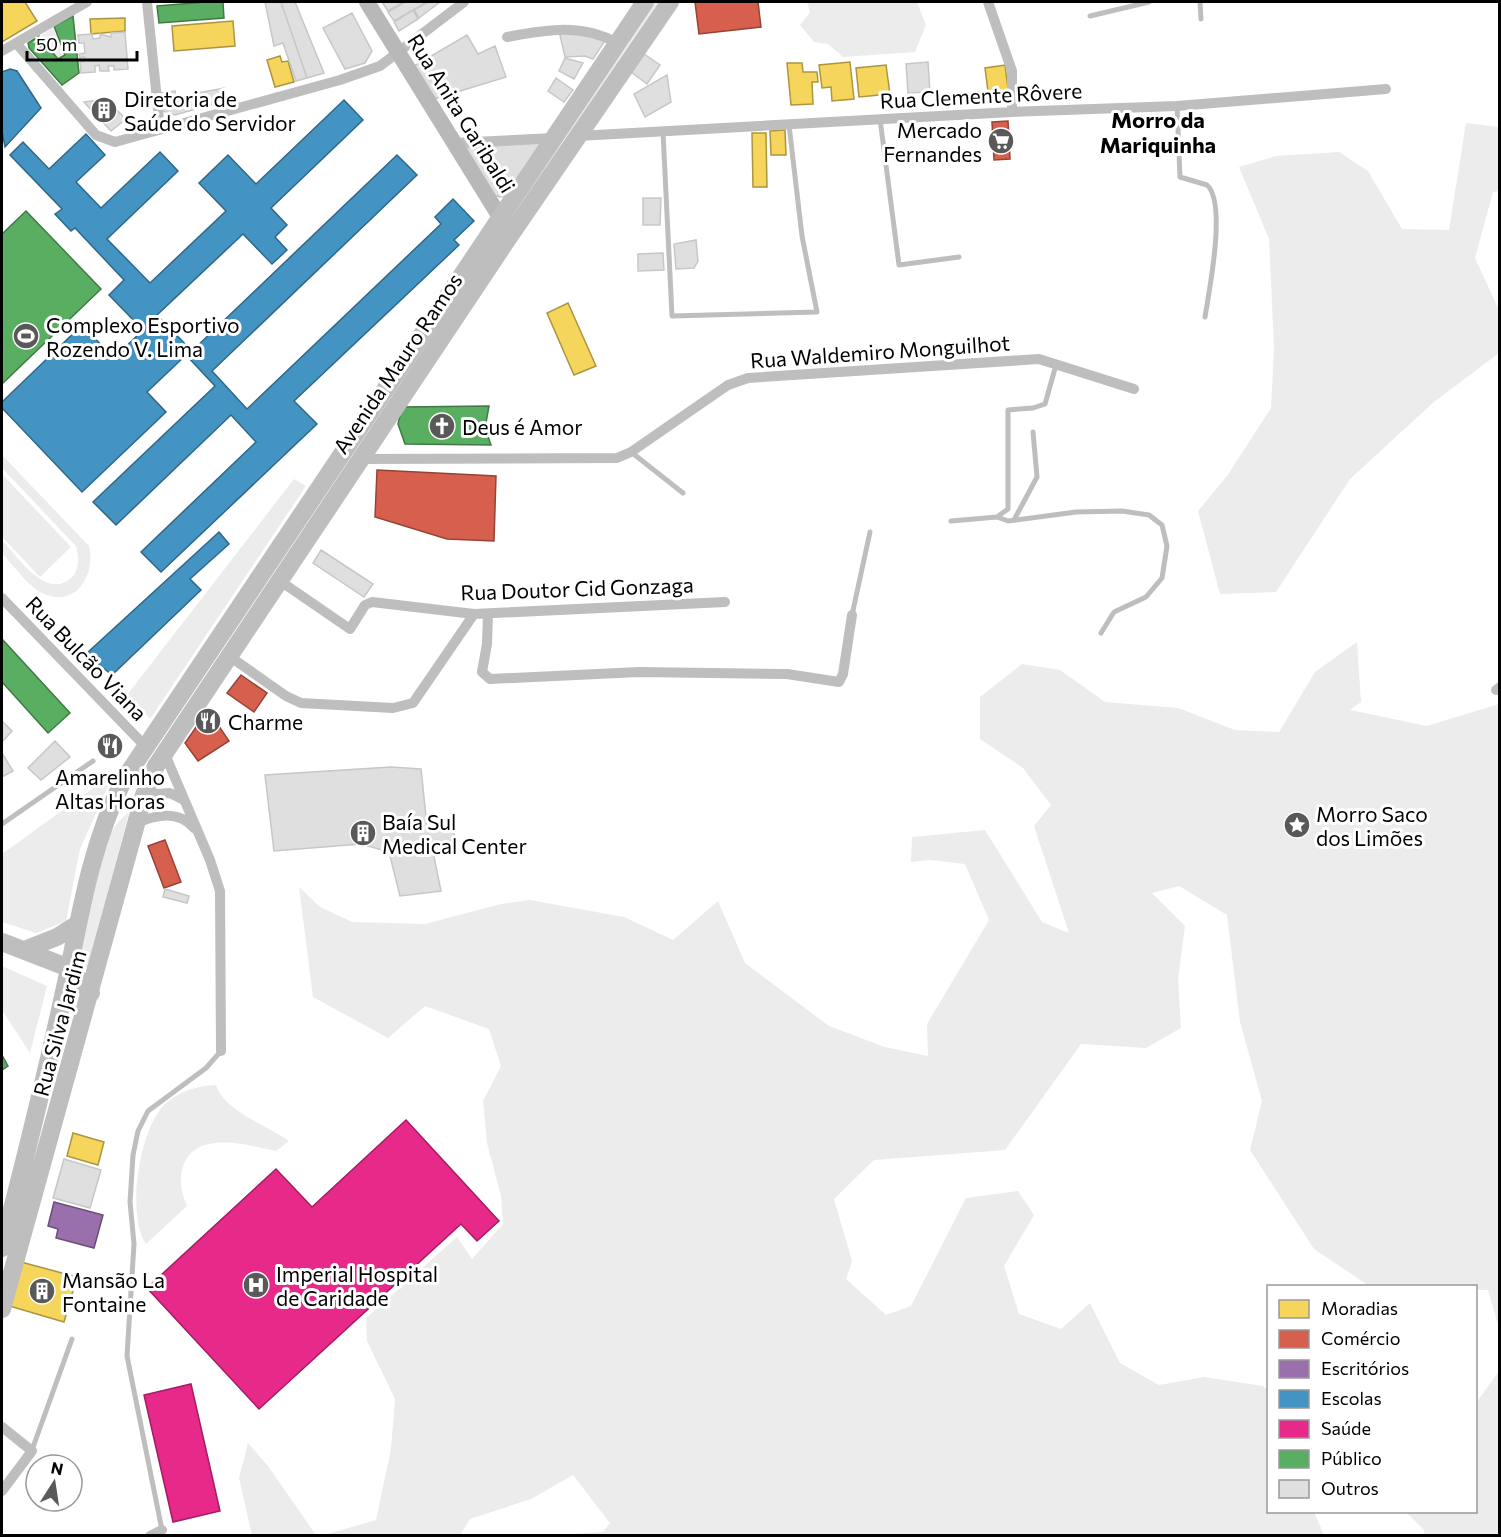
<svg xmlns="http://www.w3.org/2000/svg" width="1501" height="1537" font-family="Commissioner,sans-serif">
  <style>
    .green { fill: #ececec }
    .homes { fill: #f6d55c; stroke: #ac9540; stroke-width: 1.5 }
    .shops { fill: #d6604d; stroke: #964336; stroke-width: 1.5 }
    .offices { fill: #9970ab; stroke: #6b4e78; stroke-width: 1.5 }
    .schools { fill: #4393c3; stroke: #2f6788; stroke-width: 1.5 }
    .health { fill: #e7298a; stroke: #a21d61; stroke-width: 1.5 }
    .public { fill: #5aae61; stroke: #3f7a44; stroke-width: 1.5 }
    .building { fill: #dfdfdf; stroke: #c7c7c7; stroke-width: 1.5 }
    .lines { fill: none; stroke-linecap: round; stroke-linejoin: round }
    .lane { stroke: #bebebe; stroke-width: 5 }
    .street { stroke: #bebebe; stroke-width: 10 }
    .secondary { stroke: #b8b8b8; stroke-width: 16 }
    .primary { stroke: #bebebe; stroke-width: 18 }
    .labels { text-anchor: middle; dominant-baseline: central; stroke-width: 6; stroke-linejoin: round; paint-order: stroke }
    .street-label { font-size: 21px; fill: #000; stroke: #fff }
    .poi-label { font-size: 21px; fill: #000; stroke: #fff; text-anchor: start }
    .neighbourhood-label { font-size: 22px; font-weight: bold; fill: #000; stroke: #fff }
  </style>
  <rect width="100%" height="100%" fill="#fff"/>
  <path class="green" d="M655,2H662L526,197L524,194Z
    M807,2H917L926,25L915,52L843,57L828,44L814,42L800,25L810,12Z
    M53,28L64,55L58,59L40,36Z
    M1466,123L1499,127V191L1493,192L1475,258L1499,310V353L1434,402L1350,479L1276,592L1220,594L1198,511L1227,476L1271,408L1274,348L1269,239L1239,167L1276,156L1339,152L1368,171L1402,229L1449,230Z
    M2,455L89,546C96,576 75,609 42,593C30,588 11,563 2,553V540C17,556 47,602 72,577C80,568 79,557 76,546L2,468Z
    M2,474L71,547L40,577L2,537Z
    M294,479L306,486L150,719L127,695Z
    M1357,642L1361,702L1350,710L1427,726L1499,704V1328L1488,1290H1476V1286H1369L1314,1249L1250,1150L1262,1101L1240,1022L1227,915L1179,886L1152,893L1185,926L1178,979L1181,1028L1146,1048L1081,1044L1005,1150L874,1160L834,1199L852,1261L846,1279L886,1315L911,1306L966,1198L1018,1191L1034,1215L1004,1266L1019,1314L1061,1329L1090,1303L1120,1363L1159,1385L1204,1377L1263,1386L1268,1390V1512H1314L1324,1535H554L603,1532L610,1523L573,1475L531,1499L470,1519L460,1535H324L376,1520L391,1449L395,1399L367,1341L366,1318L457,1237L472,1259L503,1224L501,1196L487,1143L483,1101L501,1066L489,1029L425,1006L388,1038L313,997L299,887L320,907L352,922L425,924L501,904L530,900L624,917L673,940L718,901L745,963L829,1026L885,1047L928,1056L927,1024L989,920L965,864L930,860L911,862L912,837L985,830L1042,922L1069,933L1034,826L1051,805L1023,768L980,739V697L1022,664L1060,670L1105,702L1178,708L1235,730L1279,732L1315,672Z
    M110,776L109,784L80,849L66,921L36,933L2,922V854Z
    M129,813L87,970L77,956C86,920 96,831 129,813Z
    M2,966L47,986L30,1053L2,1010Z
    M216,1085C223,1110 268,1126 289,1141L276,1151C257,1147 236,1141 216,1143C181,1145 174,1179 187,1206L146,1244C126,1215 139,1129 165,1104C179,1091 197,1086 216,1085Z
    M1499,1371V1535H1424V1530L1406,1512H1476V1403Z
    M248,1443L268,1466L316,1535H252L239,1478Z"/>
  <path class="homes" d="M2,2H25L37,21L2,42Z
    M125,18V31L91,34L90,19Z
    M233,21L235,46L174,51L172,26Z
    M280,56L282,62L288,61L294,82L275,87L267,60Z
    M850,62L854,99L832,101L831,87L822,88L819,65Z
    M787,63H802L803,72H817L818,82H812L813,104L791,105Z
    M886,65L890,94L859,97L856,68Z
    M1005,65L1009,97L989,99L985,68Z
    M785,130L786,155H771L770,131Z
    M752,133H766L767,187H753Z
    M568,303L596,366L574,375L547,313Z
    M73,1133L104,1142L98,1165L67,1156Z
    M21,1262L77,1277L64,1322L6,1305Z"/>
  <path class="shops" d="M695,2H758L761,27L699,34Z
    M1008,121L1010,159L994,160L992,122Z
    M377,470L496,476L494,541L447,539L375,517Z
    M241,675L267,693L254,712L227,693Z
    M208,710L229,741L198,761L185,743Z
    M111,736L120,745L109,756L100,746Z
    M165,840L181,882L164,888L148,846Z"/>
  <path class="offices" d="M54,1202L103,1215L94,1248L56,1238L58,1229L48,1226Z"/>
  <path class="schools" d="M10,69L17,71L41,108L5,147L2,131V72Z
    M344,100L363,120L271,208L287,225L275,237L287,250L272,264L243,234L157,315L192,351L397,155L417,175L212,371L247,409L441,224L435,217L453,199L474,221L454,240L459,245L294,401L317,424L161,572L141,552L256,442L231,415L116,525L93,502L215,386L186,355L147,392L166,412L82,492L2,408V402L82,325L114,358L143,330L109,295L124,280L75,228L71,231L55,214L62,209L10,155L23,142L49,169L86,134L105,155L76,182L101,208L160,152L178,171L107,239L150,283L226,211L199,183L228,155L256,184Z
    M219,532L229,544L190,579L201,590L112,675L86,654Z"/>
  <path class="health" d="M406,1120L499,1221L477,1241L461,1224L259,1409L147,1288L276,1169L312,1207Z
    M191,1384L220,1511L173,1522L144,1395Z"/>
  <path class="public" d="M206,2H223L224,18L159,23L157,6Z
    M73,16L79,73L62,85L29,48L28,43L39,36L58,59L65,55L54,26Z
    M26,211L101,289L2,384V234Z
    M489,406L485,428L491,445L405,444L398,424L402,407Z
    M2,639L70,713L48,733L2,682Z
    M2,1055L8,1066L2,1070Z"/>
  <path class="building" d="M265,2H281L307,78L296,81L283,43L274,46Z
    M281,2H295L324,73L307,78Z
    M382,2H404L388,11Z
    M405,2H427L394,21L388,12Z
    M428,2H440L419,18L414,10Z
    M413,10L418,19L399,31L394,22Z
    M352,13L372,51L365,63L345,69L323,28Z
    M559,31L606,39L593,59L585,56L565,57Z
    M125,32L128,69L114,70V66H108L109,71H100L99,65L95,66V72L81,73L80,62L85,61L84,57L80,58L79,54L85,53L84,43H79L78,35L92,34L93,39L100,38V34L111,37V33Z
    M467,35L478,54L495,46L506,77L434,99L414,66Z
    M644,54L660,65L647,84L631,72Z
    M565,58L583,63L574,79L559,71Z
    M928,62L930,92L908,93L906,64Z
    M667,75L671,102L645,117L634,94Z
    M556,78L573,90L564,102L548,91Z
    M224,88L228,100L175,115L163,111L160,93L175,91L176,97Z
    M105,99L126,119L111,131L84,102Z
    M543,143L507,196L500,197L494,195L464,148Z
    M643,198H661L660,225H643Z
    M696,240L698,261L694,268L676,269L674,244Z
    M663,253L664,270L638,271V254Z
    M321,550L373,584L364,597L313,563Z
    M2,721L12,731L2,742Z
    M55,741L70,757L41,780L28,768Z
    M2,753L13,771L2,777Z
    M391,767L421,769L427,826L451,824L456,840L431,842L441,891L400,896L389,852L361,844L274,851L265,775Z
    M165,889L189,896L187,903L163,897Z
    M64,1159L101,1170L90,1208L53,1198Z"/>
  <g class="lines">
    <path class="lane" d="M1200,2L1201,19
      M1090,16L1149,2
      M1177,106L1180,177L1207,185C1227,203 1209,291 1205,317
      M880,119L899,265L959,257
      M663,132L672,316L817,312L802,236L789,125
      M631,452L683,493
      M997,517L1008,521L1076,512L1122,511L1149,515L1162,525L1167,546L1162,578L1146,597L1114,612L1101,633
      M1014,520L1037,477L1033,432
      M951,521L997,517L1008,509V410L1033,408L1045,404L1056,365
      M852,615L870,532
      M2,824L93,761
      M32,1450L72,1339
      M162,1530L127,1356L134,1244L130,1202L133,1155L138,1131L148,1111L206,1068L221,1051"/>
    <path class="street" d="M147,2L160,129
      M988,2L1012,71V112
      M507,37C546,30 581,23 617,43
      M16,43L96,135L115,142L340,80L380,66L464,2
      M2,51L87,2
      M578,136L1012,112L1177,106L1386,89
      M453,143L553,138
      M360,459L617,458L631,452L728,385L748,378L1039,359L1134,389
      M280,581L350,629L365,605L372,602L474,614L725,602
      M2,598L145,746
      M488,614L487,644L482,672L490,679L639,672L787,674L839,682L843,674L852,615
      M229,656L286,696L301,703L393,708L413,703L474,614
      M1496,690L1500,687
      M164,752L210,860L220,891L221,1051
      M144,795L170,793L184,800
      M137,823C155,815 179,810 194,828
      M2,1427L32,1451L2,1491
      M150,1536L162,1530"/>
    <path class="secondary" d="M367,2L500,217"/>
    <path class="primary" d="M2,942L69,968L91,993
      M24,950L57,937L76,925
      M2,1248C26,1156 49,1062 69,969C82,904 93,841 123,781L645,2
      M2,1309L144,795L156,766L507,240L670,2"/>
  </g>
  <defs>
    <symbol id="building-disc" viewBox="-11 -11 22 22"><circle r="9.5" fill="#595959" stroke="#fff"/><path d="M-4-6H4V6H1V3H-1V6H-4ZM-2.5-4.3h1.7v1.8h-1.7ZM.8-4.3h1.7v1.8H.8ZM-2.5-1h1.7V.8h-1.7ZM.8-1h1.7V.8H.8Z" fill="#fff"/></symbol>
    <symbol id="supermarket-disc" viewBox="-11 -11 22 22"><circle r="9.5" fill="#595959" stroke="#fff"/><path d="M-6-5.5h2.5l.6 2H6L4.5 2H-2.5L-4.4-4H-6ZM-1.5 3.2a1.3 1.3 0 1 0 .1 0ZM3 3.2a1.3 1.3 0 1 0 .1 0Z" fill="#fff"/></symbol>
    <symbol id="stadium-disc" viewBox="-11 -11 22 22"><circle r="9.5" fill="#595959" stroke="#fff"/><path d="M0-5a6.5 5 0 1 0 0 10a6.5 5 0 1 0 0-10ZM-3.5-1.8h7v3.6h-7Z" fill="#fff"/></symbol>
    <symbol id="church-disc" viewBox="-11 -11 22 22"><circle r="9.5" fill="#595959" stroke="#fff"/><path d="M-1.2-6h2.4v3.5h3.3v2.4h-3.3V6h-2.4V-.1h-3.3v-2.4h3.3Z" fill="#fff"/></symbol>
    <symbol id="restaurant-disc" viewBox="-11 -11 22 22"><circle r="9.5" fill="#595959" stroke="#fff"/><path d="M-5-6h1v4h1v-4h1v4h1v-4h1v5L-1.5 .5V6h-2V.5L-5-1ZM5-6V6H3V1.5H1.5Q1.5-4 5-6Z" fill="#fff"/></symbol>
    <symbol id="sight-disc" viewBox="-11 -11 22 22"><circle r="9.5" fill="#595959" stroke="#fff"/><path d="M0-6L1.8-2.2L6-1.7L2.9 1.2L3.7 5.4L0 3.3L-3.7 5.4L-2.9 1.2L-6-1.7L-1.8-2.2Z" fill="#fff"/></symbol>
    <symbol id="hospital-disc" viewBox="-11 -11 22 22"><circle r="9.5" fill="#595959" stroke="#fff"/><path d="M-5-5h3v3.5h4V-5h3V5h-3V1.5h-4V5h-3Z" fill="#fff"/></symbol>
  </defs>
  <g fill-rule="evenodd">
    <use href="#building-disc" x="89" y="95" width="30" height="30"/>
    <use href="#supermarket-disc" x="986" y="126" width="30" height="30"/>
    <use href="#stadium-disc" x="11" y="321" width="30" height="30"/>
    <use href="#church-disc" x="427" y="411" width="30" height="30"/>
    <use href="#restaurant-disc" x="193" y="706" width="30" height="30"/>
    <use href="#restaurant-disc" x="95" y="731" width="30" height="30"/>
    <use href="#sight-disc" x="1282" y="810" width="30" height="30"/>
    <use href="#building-disc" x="348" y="818" width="30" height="30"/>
    <use href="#hospital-disc" x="241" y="1270" width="30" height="30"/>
    <use href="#building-disc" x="27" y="1276" width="30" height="30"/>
  </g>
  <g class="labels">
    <g class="street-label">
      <text transform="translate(981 95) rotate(-3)">Rua Clemente Rôvere</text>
      <text transform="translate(462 113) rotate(58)">Rua Anita Garibaldi</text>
      <text transform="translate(880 351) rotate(-4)">Rua Waldemiro Monguilhot</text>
      <text transform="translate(397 363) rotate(-56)">Avenida Mauro Ramos</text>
      <text transform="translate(577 588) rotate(-2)">Rua Doutor Cid Gonzaga</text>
      <text transform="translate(87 658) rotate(46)">Rua Bulcão Viana</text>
      <text transform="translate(59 1023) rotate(-75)">Rua Silva Jardim</text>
    </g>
    <g class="poi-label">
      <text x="124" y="98">Diretoria de<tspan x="124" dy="24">Saúde do Servidor</tspan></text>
      <text x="982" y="129" text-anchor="end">Mercado<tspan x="982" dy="24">Fernandes</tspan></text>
      <text x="46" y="324">Complexo Esportivo<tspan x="46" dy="24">Rozendo V. Lima</tspan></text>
      <text x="462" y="426">Deus é Amor</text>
      <text x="228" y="721">Charme</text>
      <text x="110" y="776" text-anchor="middle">Amarelinho<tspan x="110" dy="24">Altas Horas</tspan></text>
      <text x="1316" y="813">Morro Saco<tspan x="1316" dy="24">dos Limões</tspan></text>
      <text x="382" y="821">Baía Sul<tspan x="382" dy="24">Medical Center</tspan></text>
      <text x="276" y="1273">Imperial Hospital<tspan x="276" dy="24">de Caridade</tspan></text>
      <text x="62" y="1279">Mansão La<tspan x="62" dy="24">Fontaine</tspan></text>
    </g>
    <g class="neighbourhood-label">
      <text x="1158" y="119">Morro da<tspan x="1158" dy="25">Mariquinha</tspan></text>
    </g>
  </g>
  <rect width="1501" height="1537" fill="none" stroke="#000000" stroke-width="6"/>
  <rect x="1267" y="1285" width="210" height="228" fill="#ffffff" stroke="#999999" stroke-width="1.5"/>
  <rect x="1279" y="1300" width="30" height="18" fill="#f6d55c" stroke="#999999" stroke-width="1.5"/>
  <text x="1321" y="1315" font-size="18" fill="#000000">Moradias</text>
  <rect x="1279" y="1330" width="30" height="18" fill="#d6604d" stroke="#999999" stroke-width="1.5"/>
  <text x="1321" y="1345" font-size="18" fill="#000000">Comércio</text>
  <rect x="1279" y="1360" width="30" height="18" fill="#9970ab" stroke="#999999" stroke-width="1.5"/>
  <text x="1321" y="1375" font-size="18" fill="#000000">Escritórios</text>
  <rect x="1279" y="1390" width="30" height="18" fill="#4393c3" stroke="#999999" stroke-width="1.5"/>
  <text x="1321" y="1405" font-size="18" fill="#000000">Escolas</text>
  <rect x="1279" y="1420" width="30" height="18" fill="#e7298a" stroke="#999999" stroke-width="1.5"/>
  <text x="1321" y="1435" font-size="18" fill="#000000">Saúde</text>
  <rect x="1279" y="1450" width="30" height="18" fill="#5aae61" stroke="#999999" stroke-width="1.5"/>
  <text x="1321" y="1465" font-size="18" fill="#000000">Público</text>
  <rect x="1279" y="1480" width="30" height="18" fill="#dfdfdf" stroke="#999999" stroke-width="1.5"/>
  <text x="1321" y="1495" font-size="18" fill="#000000">Outros</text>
  <g transform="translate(54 1483) rotate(12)"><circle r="28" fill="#ffffff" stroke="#999999" stroke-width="1.5"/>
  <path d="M0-4.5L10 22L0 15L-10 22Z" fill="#595959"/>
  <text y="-9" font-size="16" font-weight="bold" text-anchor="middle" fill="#000000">N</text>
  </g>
  <path d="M27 51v9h110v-9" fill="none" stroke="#000000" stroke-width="3"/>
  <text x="36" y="51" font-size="18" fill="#000000" stroke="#ffffff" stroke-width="4.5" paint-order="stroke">50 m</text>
</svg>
